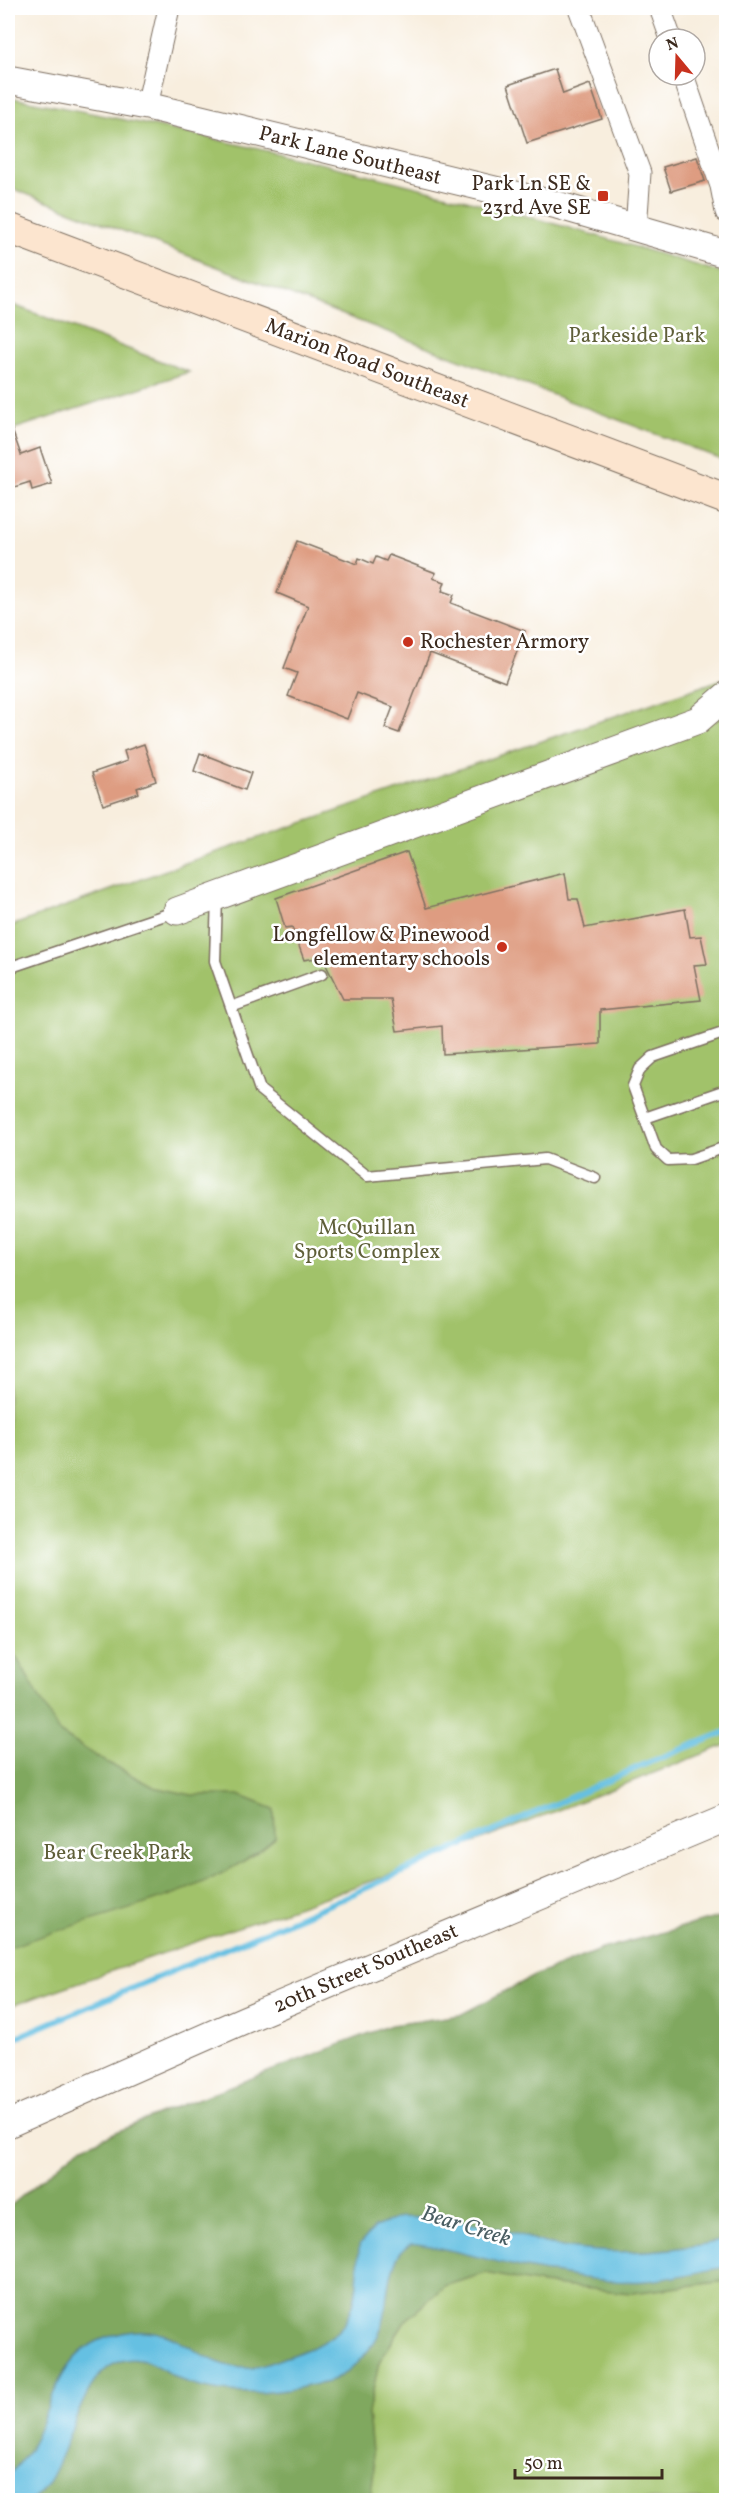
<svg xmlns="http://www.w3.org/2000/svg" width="734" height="2508" font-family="Vollkorn,serif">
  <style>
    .green { fill: #a1c26b; stroke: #6e7644; stroke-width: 1.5 }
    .forest { fill: #80a85f; stroke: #5e693e; stroke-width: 1.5 }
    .water { fill: #65c0e2; stroke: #507580; stroke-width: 1.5 }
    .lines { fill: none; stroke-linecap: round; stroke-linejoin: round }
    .stream { stroke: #65c0e2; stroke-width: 6 }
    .building { fill: #de9c81 }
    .service-casing { stroke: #7d6f61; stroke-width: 13 }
    .minor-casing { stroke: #7d6f61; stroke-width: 23 }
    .tertiary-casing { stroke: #7d6f61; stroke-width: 29 }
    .secondary-casing { stroke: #7d6f61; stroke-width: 32 }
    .service { stroke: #fff; stroke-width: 10 }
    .minor { stroke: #fff; stroke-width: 21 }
    .tertiary { stroke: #fff; stroke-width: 27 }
    .secondary { stroke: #fce5cf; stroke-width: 30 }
    .poi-dot { fill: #c8321e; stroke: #fff; stroke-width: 2 }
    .labels { text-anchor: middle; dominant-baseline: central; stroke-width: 5; stroke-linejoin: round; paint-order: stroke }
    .street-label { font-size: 21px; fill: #3b2a1e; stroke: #fff }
    .poi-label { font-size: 21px; fill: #3b2a1e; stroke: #fff; text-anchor: end }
    .park-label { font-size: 21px; fill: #5f5f39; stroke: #fff }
    .water-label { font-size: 22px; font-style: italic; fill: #4a5e63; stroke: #fff }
  </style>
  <rect width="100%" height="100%" fill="#fff"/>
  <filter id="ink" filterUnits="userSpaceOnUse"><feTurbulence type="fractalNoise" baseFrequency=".0167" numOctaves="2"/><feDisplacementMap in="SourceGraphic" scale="12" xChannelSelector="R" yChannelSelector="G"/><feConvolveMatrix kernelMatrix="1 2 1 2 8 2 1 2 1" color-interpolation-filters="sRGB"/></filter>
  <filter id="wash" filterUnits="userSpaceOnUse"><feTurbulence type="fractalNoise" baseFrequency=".008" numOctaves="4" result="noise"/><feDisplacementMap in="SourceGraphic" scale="24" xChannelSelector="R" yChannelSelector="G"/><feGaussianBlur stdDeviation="1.35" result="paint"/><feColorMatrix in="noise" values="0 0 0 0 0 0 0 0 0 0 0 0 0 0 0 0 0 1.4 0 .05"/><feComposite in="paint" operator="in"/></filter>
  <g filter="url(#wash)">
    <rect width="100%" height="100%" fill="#f8eede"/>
    <path class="green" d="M8,97C249,142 492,202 726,274V461L8,187Z
      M8,303L189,372L8,431Z
      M726,678V1745L411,1867L8,2007V927L194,860Z
      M726,2235V2500H298L411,2281Z"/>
    <path class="forest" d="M8,1648L18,1660L59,1732L99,1758L154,1787L192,1795H239L274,1809L275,1838C204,1900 94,1914 8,1948Z
      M726,1915V2281L632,2293L541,2284L486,2273L444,2286L404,2322L379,2363L368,2413L374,2471L370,2500H8V2208L79,2148L168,2110L391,2025L460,2015L534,1976L602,1949Z"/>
    <path class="water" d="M400,2217C434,2218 468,2221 500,2229C521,2234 541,2244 562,2247C615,2256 674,2251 726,2240V2267C700,2271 673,2279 646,2281C607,2284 555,2274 516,2266C499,2263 420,2241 411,2244C386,2254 390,2305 382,2327C374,2348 354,2369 334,2380C328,2383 319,2384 312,2385C271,2395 228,2397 187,2383C167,2375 149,2355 125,2360C80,2369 71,2450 46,2485C42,2490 37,2499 30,2500C24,2502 14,2501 8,2500V2475C53,2437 44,2360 105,2338C177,2311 190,2367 247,2368C258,2369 274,2361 286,2357C355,2336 357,2311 359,2245L375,2227Z"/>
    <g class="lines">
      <path class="stream" d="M8,2041L321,1908L650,1762L726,1732"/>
    </g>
    <g id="blocks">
      <path class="building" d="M555,69L563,94L590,84L602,119L527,143L508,85Z
        M697,157L705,181L671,191L663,167Z
        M8,424H10L21,455L40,448L52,484L32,490L30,482L8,489Z
        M297,541L357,564L359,558L373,564L376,557L386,561L389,555L436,573L433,578L445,582L442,591L454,595L451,603L525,631L505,682L430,653L399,733L385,728L393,707L357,693L347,719L288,696L297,673L284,668L308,606L277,593Z
        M144,744L156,781L137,788L139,793L103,805L92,773L127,761L124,751Z
        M200,753L251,773L245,790L194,771Z
        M407,852L426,908L565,873L569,899H578L585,928L685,909L690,937L701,936L707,964L694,965L701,1000L600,1010V1044L443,1054L442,1026L397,1031L391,999H343L322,957L304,960L292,927L285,928L276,898Z"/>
    </g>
  </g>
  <g filter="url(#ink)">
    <use href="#blocks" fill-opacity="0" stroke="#7d6f61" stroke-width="1.5"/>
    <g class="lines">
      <defs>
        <path id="service" d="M217,897L215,961L260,1090L367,1176L545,1159L595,1178
          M8,968L177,911
          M231,1007L322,974
          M726,1032L653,1057L640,1069L633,1086L656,1149L668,1160L691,1159L726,1147
          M645,1118L726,1090"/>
        <path id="minor" d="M579,8L640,173L636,229
          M660,8L671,39
          M683,75L721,186L726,212
          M147,106L169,8"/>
        <path id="tertiary" d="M8,80L147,106L557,205L726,254
          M177,911L698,720L726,696
          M8,2124L244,2020L726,1818"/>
        <path id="secondary" d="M8,228L726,499"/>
      </defs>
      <use href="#service" class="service-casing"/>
      <use href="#minor" class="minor-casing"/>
      <use href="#tertiary" class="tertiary-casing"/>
      <use href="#secondary" class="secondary-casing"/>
      <use href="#service" class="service"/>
      <use href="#minor" class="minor"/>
      <use href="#tertiary" class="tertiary"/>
      <use href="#secondary" class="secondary"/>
    </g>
  </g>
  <g class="poi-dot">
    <rect x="597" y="190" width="12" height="12" rx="3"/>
    <circle cx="408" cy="642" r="6"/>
    <circle cx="502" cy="947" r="6"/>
  </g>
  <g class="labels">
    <g class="street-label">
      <text transform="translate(350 156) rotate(14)">Park Lane Southeast</text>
      <text transform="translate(367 364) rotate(21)">Marion Road Southeast</text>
      <text transform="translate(366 1969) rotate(-23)">20th Street Southeast</text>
    </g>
    <g class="poi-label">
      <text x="591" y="184">Park Ln SE &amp;<tspan x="591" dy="24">23rd Ave SE</tspan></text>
      <text x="420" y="642" text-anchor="start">Rochester Armory</text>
      <text x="490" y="935">Longfellow &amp; Pinewood<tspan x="490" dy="24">elementary schools</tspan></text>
    </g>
    <g class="park-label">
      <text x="637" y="336">Parkeside Park</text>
      <text x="367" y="1228">McQuillan<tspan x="367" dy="24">Sports Complex</tspan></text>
      <text x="117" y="1853">Bear Creek Park</text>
    </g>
    <g class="water-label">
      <text transform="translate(466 2227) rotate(17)">Bear Creek</text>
    </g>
  </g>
  <rect width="734" height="2508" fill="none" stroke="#fff" stroke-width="30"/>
  <g transform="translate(677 57) rotate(341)"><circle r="28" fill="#ffffff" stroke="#b1aaa5" stroke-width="1.5"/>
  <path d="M0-4.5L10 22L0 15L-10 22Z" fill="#c8321e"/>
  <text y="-9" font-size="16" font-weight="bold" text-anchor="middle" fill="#3b2a1e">N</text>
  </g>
  <path d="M515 2469v9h147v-9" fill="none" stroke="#3b2a1e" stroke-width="3"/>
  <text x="524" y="2469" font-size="18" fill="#3b2a1e" stroke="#ffffff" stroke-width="4.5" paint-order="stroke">50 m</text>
</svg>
